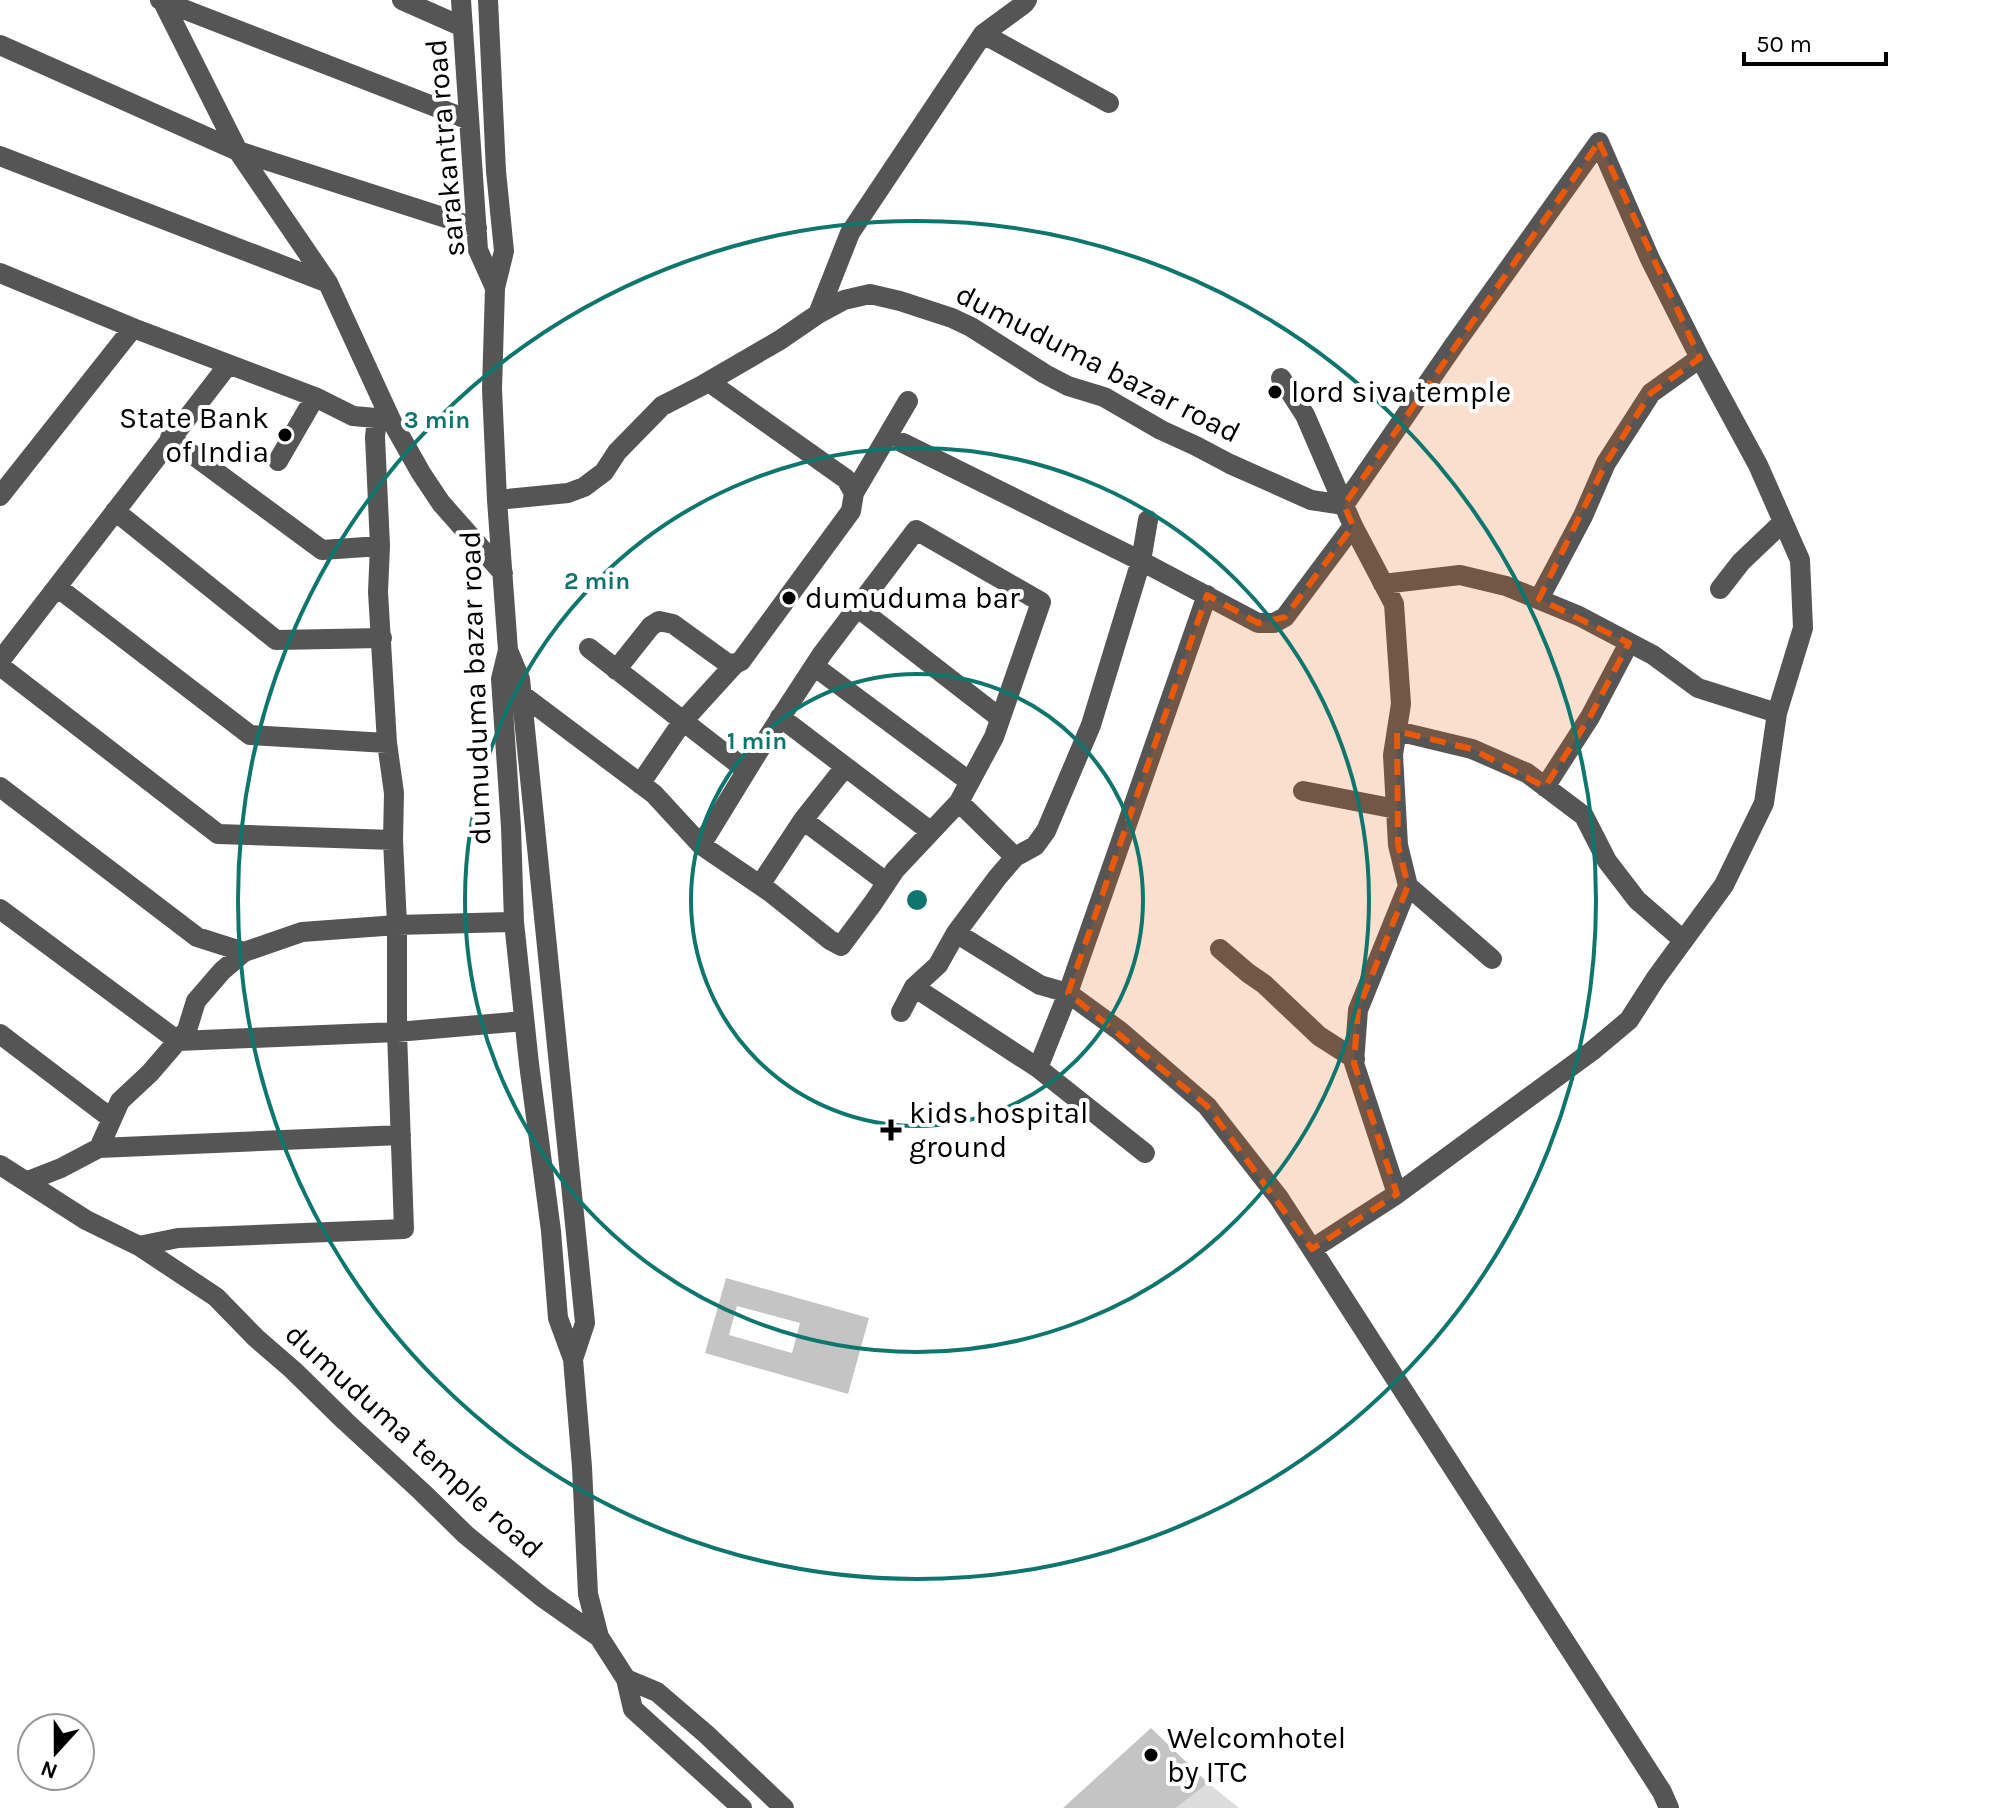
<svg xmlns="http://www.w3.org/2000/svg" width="2016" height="1808" font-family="Karla,sans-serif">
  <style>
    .green { fill: #dcdcdc }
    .building { fill: #c4c4c4; fill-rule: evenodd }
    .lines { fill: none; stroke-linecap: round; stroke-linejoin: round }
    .minor { stroke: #555; stroke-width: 20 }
    .marked { fill: #e8590c; fill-opacity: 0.2; stroke: #e8590c; stroke-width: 6; stroke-dasharray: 16 10; stroke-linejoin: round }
    .ring { fill: none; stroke: #0f766e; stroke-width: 4 }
    .poi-dot { fill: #000; stroke: #fff; stroke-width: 3 }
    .labels { text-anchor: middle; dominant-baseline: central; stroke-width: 8; stroke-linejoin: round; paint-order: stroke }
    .street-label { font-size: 30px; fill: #000; stroke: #fff }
    .poi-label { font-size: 30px; fill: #000; stroke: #fff; text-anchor: start }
    .centre { fill: #0f766e; stroke: #fff; stroke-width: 4 }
    .ring-label { font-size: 24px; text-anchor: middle; font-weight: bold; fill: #0f766e; stroke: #fff; stroke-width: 8; stroke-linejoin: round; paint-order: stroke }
  </style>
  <rect width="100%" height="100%" fill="#fff"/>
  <path class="green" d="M1208,1783L1239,1808H1176Z"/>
  <path class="building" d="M726,1278L869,1318L848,1394L705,1353ZM737,1306L800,1323L792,1353L729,1335Z
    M1151,1728L1208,1783L1176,1808H1063Z"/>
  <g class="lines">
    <path class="minor" d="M160,0L469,120
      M162,0L238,151L328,283L391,420L421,473L441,503L503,573
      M402,0L463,27
      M461,0L478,250L495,288
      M488,0L496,171L504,251L495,288L492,389L497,500L508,650L501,679L511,827L514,922L529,1064L551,1231L558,1318L573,1359L582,1467L588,1594L599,1637
      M983,34L1109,103
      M0,45L238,151L477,228
      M0,156L328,283
      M0,273L133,328
      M818,314L850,233L983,34L1024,4L1027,0
      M1281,378L1305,415L1353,526L1394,604L1401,704L1393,755L1396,809L1303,791
      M170,438L322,550L380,546
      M903,443L1141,561L1258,623H1274L1285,617L1353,526
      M278,461L315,397L353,416L387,419
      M854,493L908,401
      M0,496L133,328L315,397
      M497,500L568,493L584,487L604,472L617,452L662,406L701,386L780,340L818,314L844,300L870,294L900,301L952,318L971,327L1045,374L1068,386L1104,397L1161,430L1196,446L1230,464L1311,500L1344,505L1454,345L1599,142L1650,259L1700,358L1758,465L1800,560L1803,628L1777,713L1764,803L1724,885L1656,978L1629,1020L1592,1051L1397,1194
      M115,511L276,640L382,638
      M1383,584L1460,575L1506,586L1579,616L1653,655L1698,688L1777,713
      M57,587L250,735L387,743
      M1720,589L1741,562L1783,522
      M1539,599L1583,516L1606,463L1651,393L1700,358
      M857,607L1000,718
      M589,648L746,770
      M508,650L520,679L585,1323L573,1359
      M0,661L228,365
      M0,666L218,834L393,840
      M814,666L970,782
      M616,670L651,626L659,621L673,624L727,663L735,664L741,661L851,511L854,493L846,479L709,382
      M521,694L654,794L701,845L770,892L830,940L841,946L873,903L895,870L959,802L1015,857L997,878L956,933L938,965L914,987L901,1012
      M780,717L930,831
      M1397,731L1472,749L1527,773L1584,816L1607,861L1637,900L1683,940
      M640,784L683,721L735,664
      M0,787L197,937L244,952
      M1545,787L1590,717L1629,643
      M803,820L845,767
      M701,845L758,752L822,654L916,530L1041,602L994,737L959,802
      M1015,857L1035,846L1046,831L1091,725L1141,561L1148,520
      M760,885L803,820L886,882
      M1408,886L1492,959
      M0,909L178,1041L397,1032L404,1229L178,1238L139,1246
      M514,922L397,925V1032L524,1021
      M956,933L1040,985L1068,993L1120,1031L1207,1106L1279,1198L1662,1792L1669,1808
      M1220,949L1248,973L1264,984L1319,1036L1355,1059
      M914,987L1038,1068L1068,993L1207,595
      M0,1034L112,1119
      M1038,1068L1145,1153
      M99,1148L401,1135
      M0,1165L86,1220L139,1246L216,1297L256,1338L293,1370L345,1421L422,1492L466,1535L542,1597L599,1637L626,1679L633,1709L742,1808
      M28,1181L61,1168L99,1148L120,1101L150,1073L187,1030L196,1001L222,971L244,952L302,932L397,925L393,840L394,793L387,743L378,592L380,546L375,437L377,418
      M1312,1249L1397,1194L1354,1063L1358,1010L1408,886L1398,845L1396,809
      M626,1679L657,1692L706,1734L784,1808"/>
  </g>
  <path class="marked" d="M1599,142L1700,358L1651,393L1606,463L1539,599L1629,643L1590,717L1545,787L1472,749L1397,731L1398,845L1408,886L1358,1010L1354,1063L1397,1194L1312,1249L1207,1106L1068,993L1207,595L1258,623L1285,617L1353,526L1344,505Z"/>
  <g class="ring">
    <circle cx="917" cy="900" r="226"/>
    <circle cx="917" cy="900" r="452"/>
    <circle cx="917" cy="900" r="679"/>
  </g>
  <g class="poi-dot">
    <circle cx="1275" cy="392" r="8"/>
    <circle cx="285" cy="435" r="8"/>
    <circle cx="789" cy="598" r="8"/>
    <path d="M887 1118h8v8h8v8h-8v8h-8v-8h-8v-8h8z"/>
    <circle cx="1151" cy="1755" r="8"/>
  </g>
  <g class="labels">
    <g class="street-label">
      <text transform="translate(445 148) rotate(-95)">sarakantra road</text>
      <text transform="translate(1098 363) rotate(27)">dumuduma bazar road</text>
      <text transform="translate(475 688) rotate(-92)">dumuduma bazar road</text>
      <text transform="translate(414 1441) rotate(42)">dumuduma temple road</text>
    </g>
    <g class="poi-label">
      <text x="1291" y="392">lord siva temple</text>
      <text x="269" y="418" text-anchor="end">State Bank<tspan x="269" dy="34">of India</tspan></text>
      <text x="805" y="598">dumuduma bar</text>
      <text x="909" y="1113">kids hospital<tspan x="909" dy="34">ground</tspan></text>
      <text x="1167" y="1738">Welcomhotel<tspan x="1167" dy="34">by ITC</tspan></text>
    </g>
  </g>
  <circle cx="917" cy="900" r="12" class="centre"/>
  <g class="ring-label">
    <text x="437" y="428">3 min</text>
    <text x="597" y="589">2 min</text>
    <text x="757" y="749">1 min</text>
  </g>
  <g transform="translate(56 1752) rotate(201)"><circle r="38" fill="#ffffff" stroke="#999999" stroke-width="2"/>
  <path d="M0-6L14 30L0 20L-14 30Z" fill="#000000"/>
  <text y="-12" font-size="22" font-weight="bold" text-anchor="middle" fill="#000000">N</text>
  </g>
  <path d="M1744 52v12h142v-12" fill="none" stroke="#000000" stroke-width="4"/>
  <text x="1756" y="52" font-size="24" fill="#000000" stroke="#ffffff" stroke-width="6" paint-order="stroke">50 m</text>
</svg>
